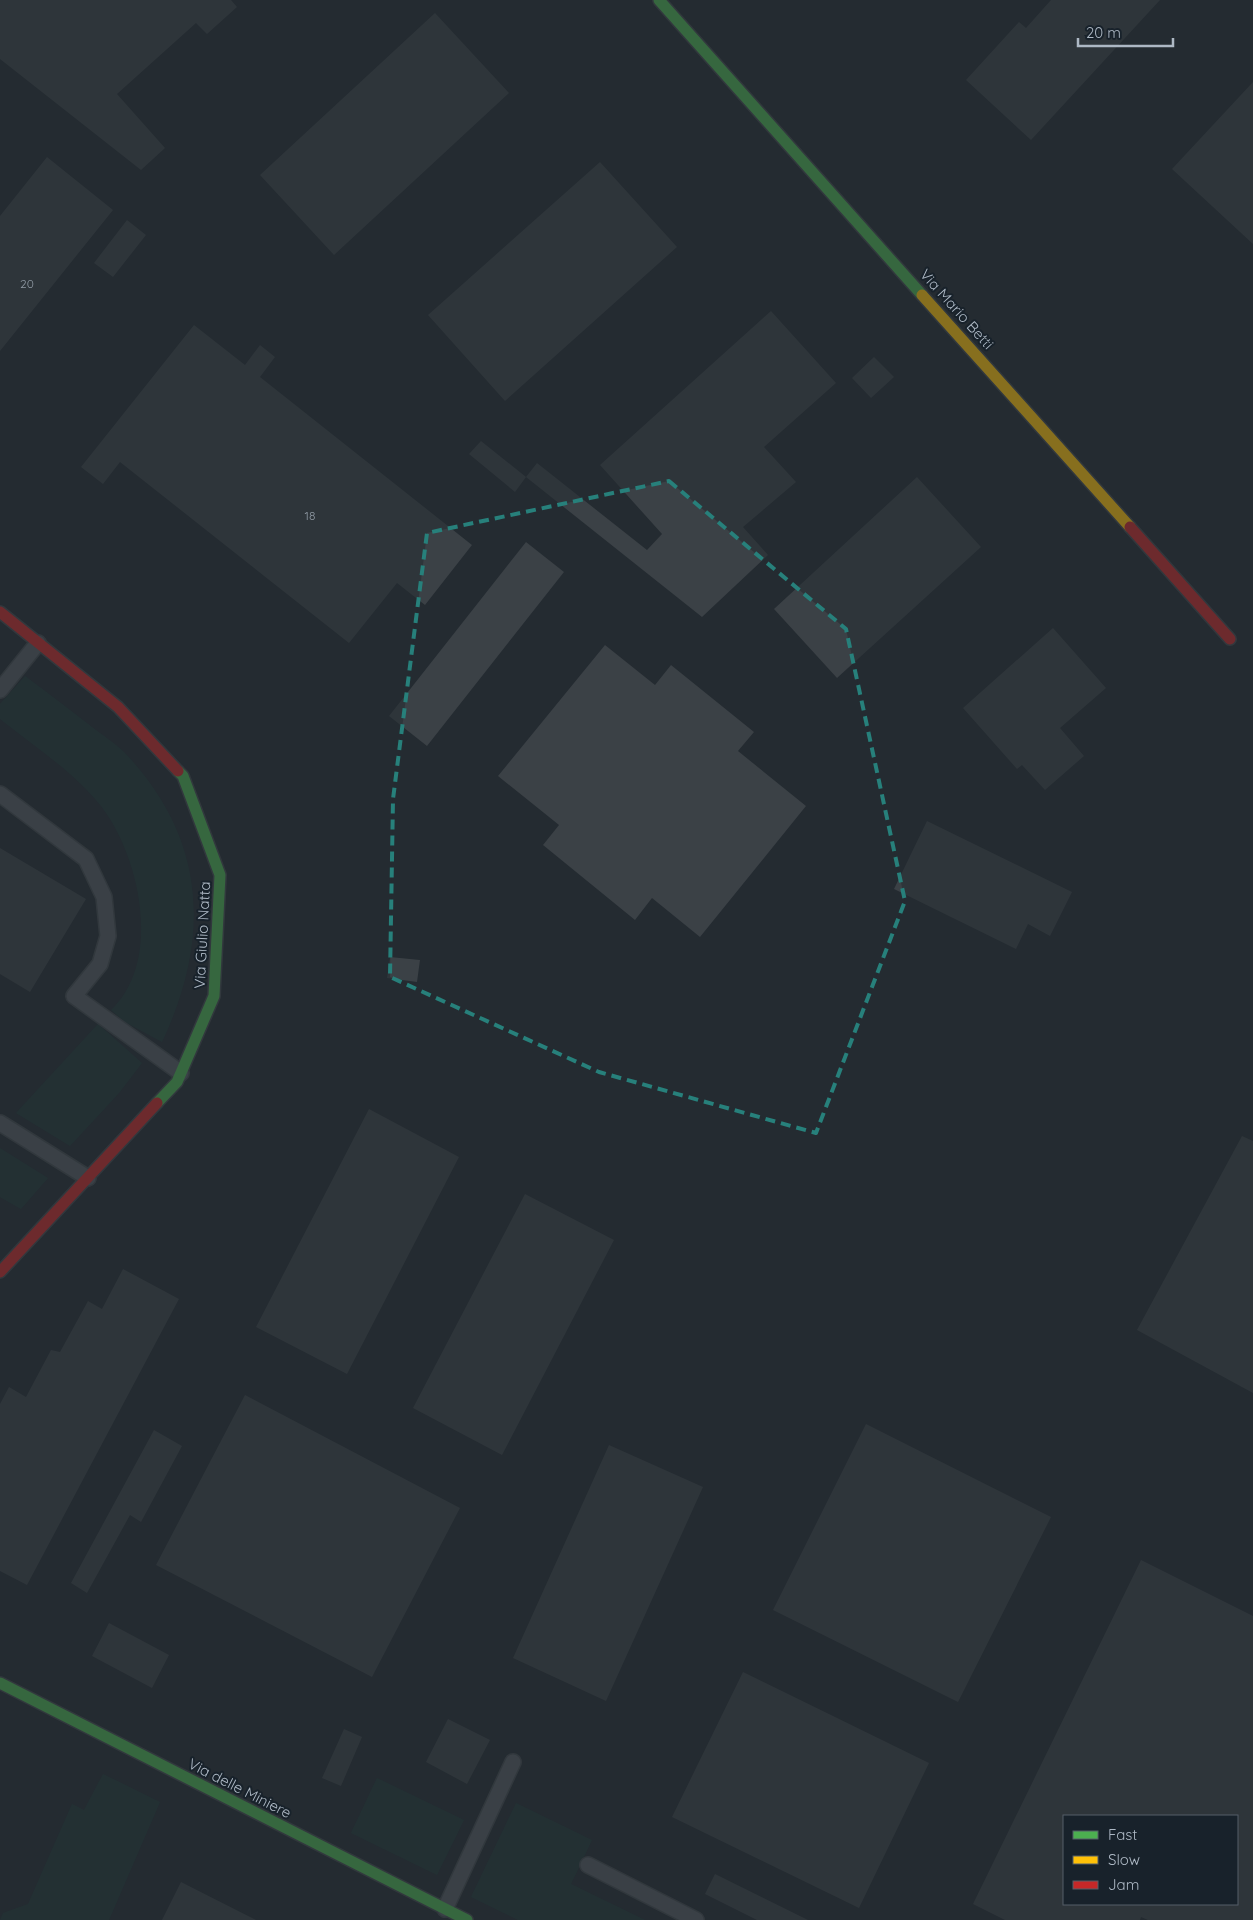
<svg xmlns="http://www.w3.org/2000/svg" width="1253" height="1920" font-family="Quicksand,sans-serif">
  <style>
    .green { fill: #223737 }
    .building { fill: #3b4146; fill-rule: evenodd }
    .lines { fill: none; stroke-linecap: round; stroke-linejoin: round }
    .lane-casing { stroke: #42474c; stroke-width: 18 }
    .fast-casing { stroke: #42474c; stroke-width: 14 }
    .slow-casing { stroke: #42474c; stroke-width: 14 }
    .jam-casing { stroke: #42474c; stroke-width: 14 }
    .lane { stroke: #545a60; stroke-width: 15 }
    .fast { stroke: #4caf50; stroke-width: 11 }
    .slow { stroke: #ffc107; stroke-width: 11 }
    .jam { stroke: #c62828; stroke-width: 11 }
    .marked { fill: none; stroke: #27807b; stroke-width: 4; stroke-dasharray: 10 6; stroke-linejoin: round }
    .labels { text-anchor: middle; dominant-baseline: central; stroke-width: 4; stroke-linejoin: round; paint-order: stroke }
    .number-label { font-size: 12px; fill: #909aa4 }
    .street-label { font-size: 15px; fill: #adb8c4; stroke: #18222b }
  </style>
  <rect width="100%" height="100%" fill="#242b31"/>
  <path class="green" d="M25,676C48,693 70,710 92,727C102,735 115,743 124,752C207,839 211,938 162,1042L125,1022L111,1010C163,961 140,856 101,806C74,772 34,746 0,719V704Z
    M98,1024L142,1063L119,1093L70,1146L16,1113Z
    M0,1148L48,1178L21,1209L0,1197Z
    M103,1774L160,1802L109,1920H0L3,1913L28,1904L72,1804L84,1810Z
    M377,1778L464,1820L437,1875L351,1833Z
    M516,1803L592,1840L571,1884L645,1920H518L471,1897Z"/>
  <path class="building" d="M0,0H231L237,7L207,34L196,23L117,94L165,148L141,170L0,59Z
    M1051,0H1160L1031,140L966,80L1019,22L1026,28Z
    M435,13L509,93L334,255L260,175Z
    M1253,82V244L1172,169Z
    M47,157L113,210L0,351V216Z
    M600,162L677,247L505,401L428,315Z
    M127,220L146,235L113,277L94,263Z
    M771,311L836,383L764,447L796,482L743,527L768,555L702,617L526,477L515,492L469,454L481,441L526,477L537,463L647,550L662,534L600,465Z
    M194,325L245,365L260,345L275,357L260,377L472,545L425,605L397,583L349,643L120,462L103,484L81,467Z
    M874,357L894,377L871,398L852,378Z
    M917,477L981,547L837,678L774,609Z
    M526,542L564,572L427,746L389,716Z
    M1053,628L1106,688L1060,728L1084,756L1045,790L1022,765L1017,769L963,708Z
    M605,645L655,685L671,665L754,732L738,751L806,806L700,937L652,898L635,920L543,845L559,825L498,776Z
    M927,821L1072,892L1050,936L1028,924L1016,949L894,889Z
    M0,848L86,899L30,992L0,974Z
    M390,957L420,960L417,982L387,978Z
    M369,1109L459,1157L347,1374L256,1327Z
    M1242,1136L1253,1141V1393L1137,1330Z
    M525,1194L614,1240L502,1455L413,1408Z
    M123,1269L179,1299L27,1585L0,1571V1404L9,1387L26,1397L51,1350L60,1352L88,1301L102,1309Z
    M245,1395L460,1508L372,1677L156,1565Z
    M866,1424L1051,1517L958,1702L773,1610Z
    M154,1430L182,1446L141,1522L130,1515L87,1593L71,1583Z
    M609,1445L703,1487L606,1701L513,1658Z
    M1141,1560L1253,1616V1920H1148L1141,1917L1140,1920H1005L973,1904ZM1064,1816H1237V1904H1064Z
    M109,1623L169,1655L152,1688L92,1656Z
    M743,1672L929,1763L859,1908L672,1817Z
    M448,1719L490,1740L467,1784L426,1762Z
    M344,1729L362,1737L341,1786L322,1778Z
    M715,1874L808,1920H757L705,1894Z
    M181,1882L256,1920H162Z"/>
  <g class="lines">
    <defs>
      <path id="lane" d="M0,690L38,643
        M0,794L86,859L104,897L108,936L100,964L74,996L181,1073
        M0,1123L88,1178
        M588,1865L696,1920
        M445,1909L513,1762"/>
      <path id="fast" d="M659,0L922,295
        M157,1103L177,1082L214,996L220,875L183,776L178,771
        M0,1683L467,1920"/>
      <path id="slow" d="M922,295L1130,527"/>
      <path id="jam" d="M1130,527L1230,639
        M0,612L118,707L178,771
        M0,1272L157,1103"/>
    </defs>
    <use href="#lane" class="lane-casing"/>
    <use href="#fast" class="fast-casing"/>
    <use href="#slow" class="slow-casing"/>
    <use href="#jam" class="jam-casing"/>
    <use href="#lane" class="lane"/>
    <use href="#fast" class="fast"/>
    <use href="#slow" class="slow"/>
    <use href="#jam" class="jam"/>
  </g>
  <path d="M0 0H1253V1920H0ZM669,481L846,629L905,901L816,1133L599,1072L390,977L393,799L427,533Z" fill="#242b31" fill-opacity=".55" fill-rule="evenodd"/>
  <path class="marked" d="M669,481L846,629L905,901L816,1133L599,1072L390,977L393,799L427,533Z"/>
  <g class="labels">
    <g class="number-label">
      <text x="27" y="283">20</text>
      <text x="310" y="515">18</text>
    </g>
    <g class="street-label">
      <text transform="translate(957 309) rotate(48)">Via Mario Betti</text>
      <text transform="translate(202 935) rotate(-87)">Via Giulio Natta</text>
      <text transform="translate(240 1788) rotate(27)">Via delle Miniere</text>
    </g>
  </g>
  <rect x="1063" y="1815" width="175" height="90" fill="#18222b" stroke="#545e68"/>
  <rect x="1073" y="1831" width="25" height="8" fill="#4caf50" stroke="#545e68"/>
  <text x="1108" y="1840" font-size="15" fill="#adb8c4">Fast</text>
  <rect x="1073" y="1856" width="25" height="8" fill="#ffc107" stroke="#545e68"/>
  <text x="1108" y="1865" font-size="15" fill="#adb8c4">Slow</text>
  <rect x="1073" y="1881" width="25" height="8" fill="#c62828" stroke="#545e68"/>
  <text x="1108" y="1890" font-size="15" fill="#adb8c4">Jam</text>
  <path d="M1078 38v8h95v-8" fill="none" stroke="#adb8c4" stroke-width="2.5"/>
  <text x="1086" y="38" font-size="15" fill="#adb8c4" stroke="#18222b" stroke-width="4" paint-order="stroke">20 m</text>
</svg>
